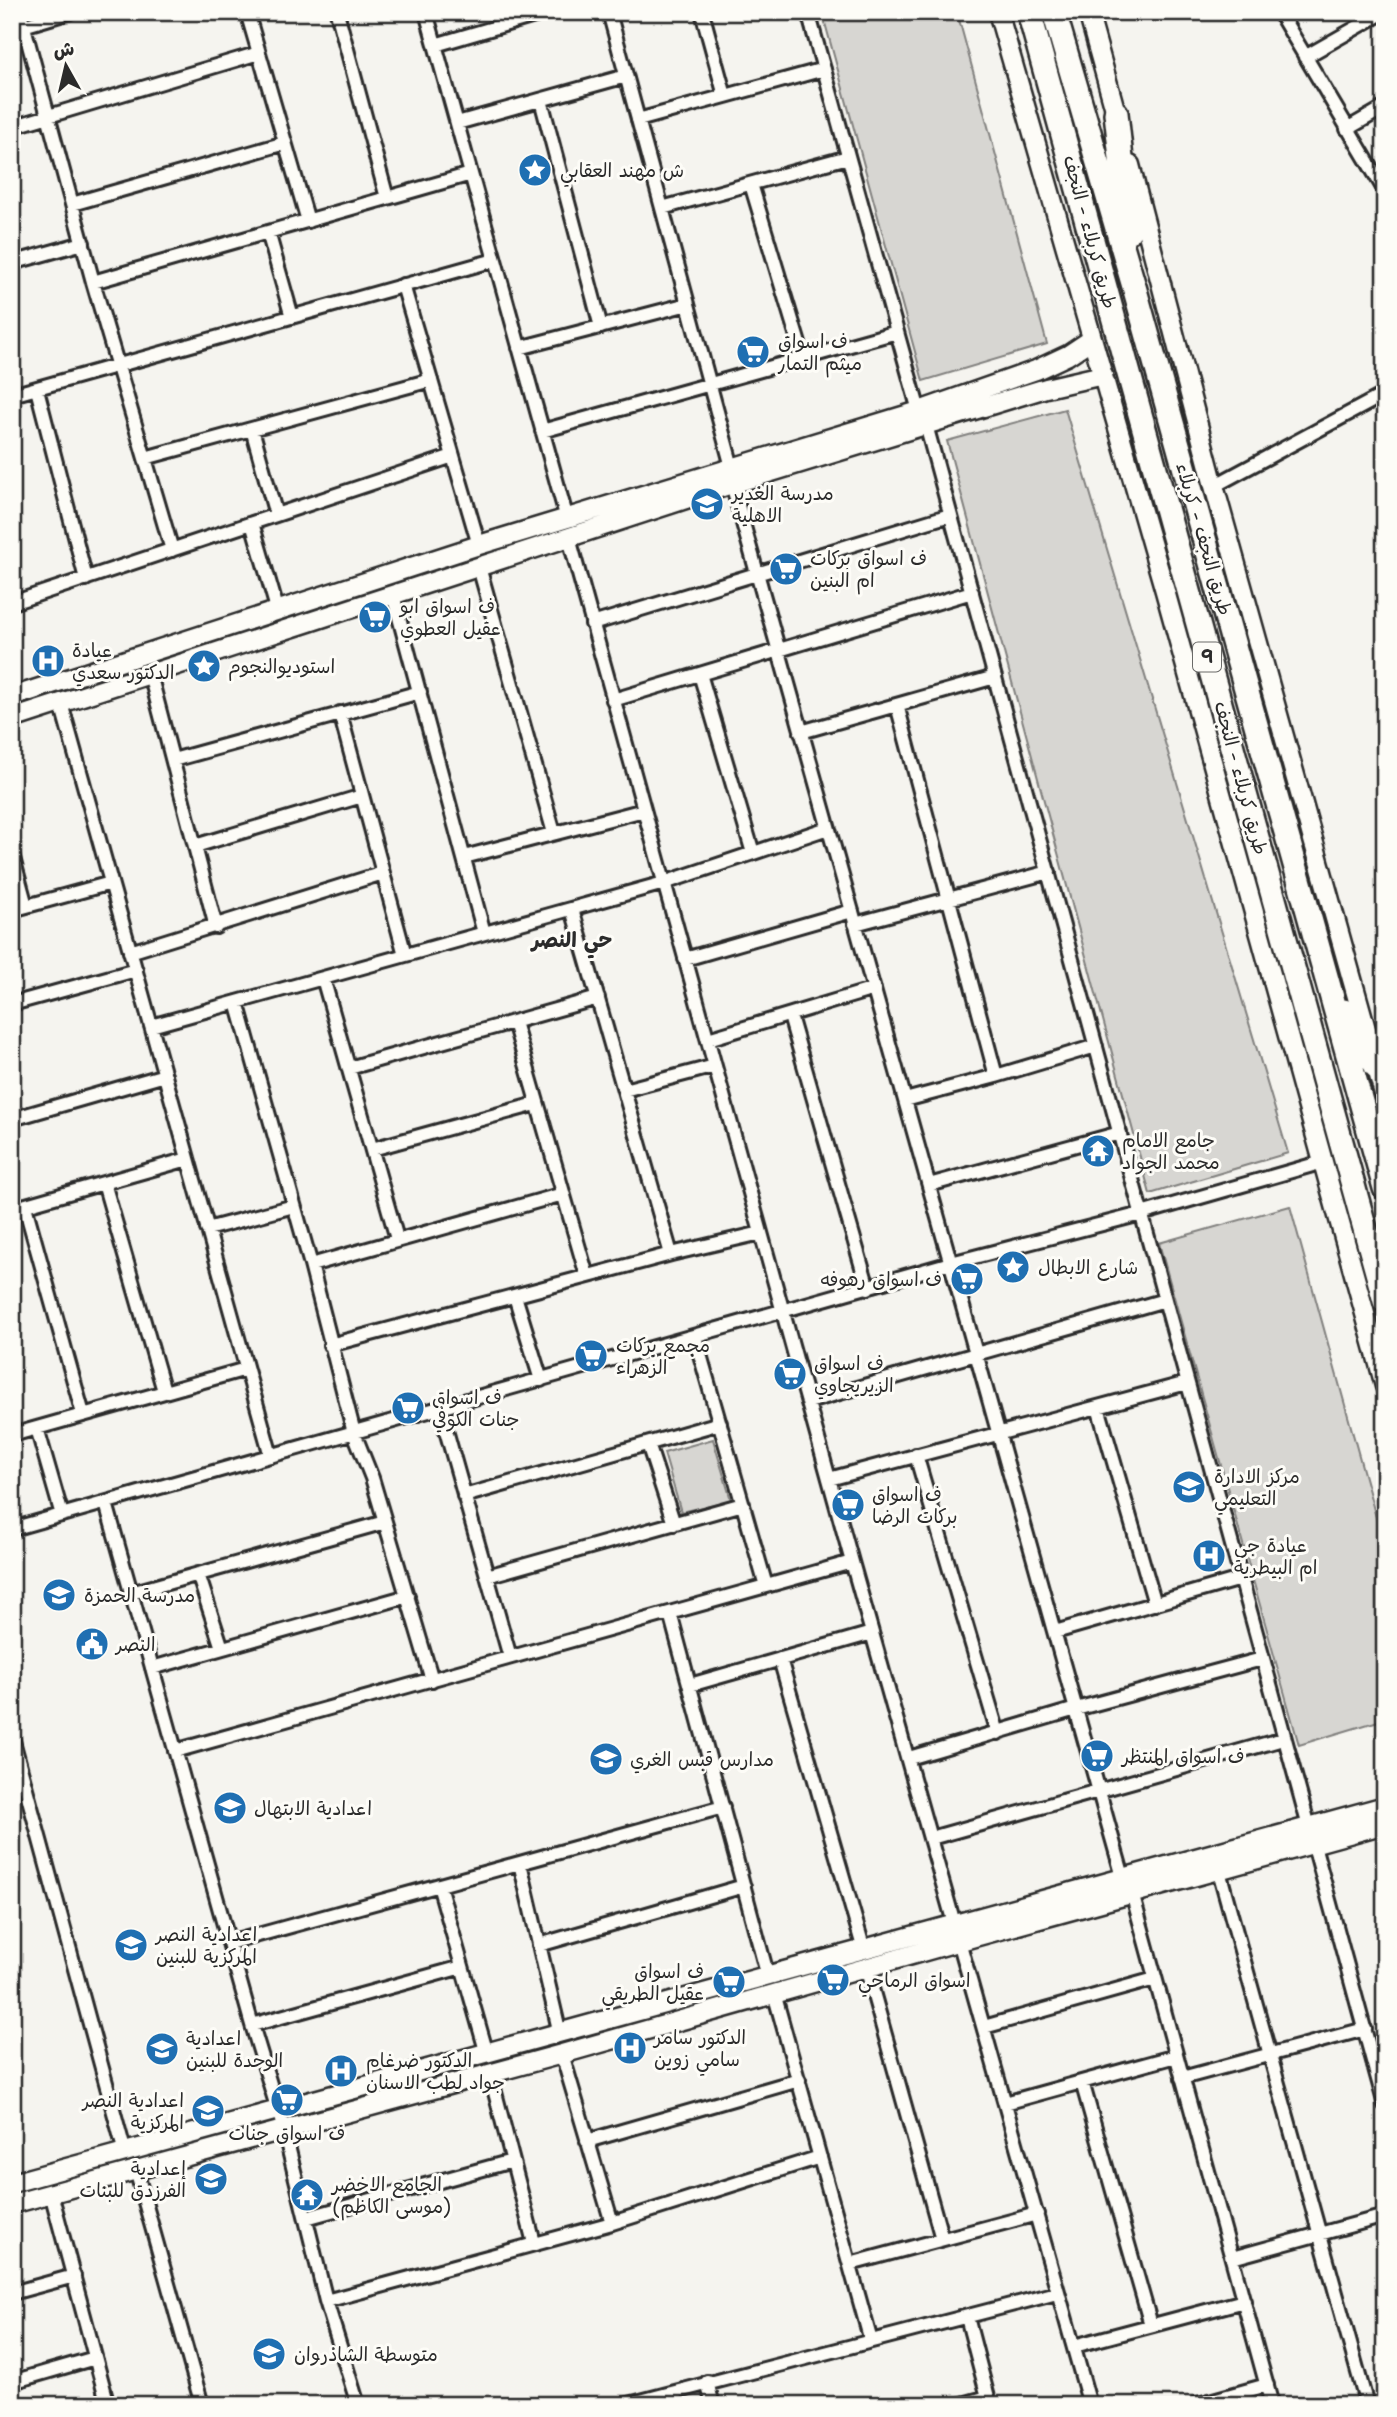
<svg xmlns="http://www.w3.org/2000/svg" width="1397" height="2417" font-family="'Shantell Sans','Playpen Sans Arabic',sans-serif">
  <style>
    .green { fill: #d7d6d2; stroke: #81807e; stroke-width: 2 }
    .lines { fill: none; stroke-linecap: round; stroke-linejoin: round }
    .street-casing { stroke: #2b2b2b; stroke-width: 18 }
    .secondary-casing { stroke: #2b2b2b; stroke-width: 23 }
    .highway-casing { stroke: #2b2b2b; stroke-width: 28 }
    .street { stroke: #fdfcf7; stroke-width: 12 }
    .secondary { stroke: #fdfcf7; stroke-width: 18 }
    .highway { stroke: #fdfcf7; stroke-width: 23 }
    .labels { text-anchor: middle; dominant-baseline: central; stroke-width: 6; stroke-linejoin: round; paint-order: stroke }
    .shield { fill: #fdfcf7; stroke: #6a6a68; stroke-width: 2 }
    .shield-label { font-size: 18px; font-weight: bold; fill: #2b2b2b }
    .poi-label { font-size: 19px; fill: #2b2b2b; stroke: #fdfcf7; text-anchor: start }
    .street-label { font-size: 19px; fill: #2b2b2b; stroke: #fdfcf7 }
    .neighbourhood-label { font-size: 21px; font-weight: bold; fill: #2b2b2b; stroke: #fdfcf7 }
  </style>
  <rect width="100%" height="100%" fill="#f5f4ef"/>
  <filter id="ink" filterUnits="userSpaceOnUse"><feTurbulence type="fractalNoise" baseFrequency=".0143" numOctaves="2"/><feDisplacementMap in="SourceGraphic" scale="14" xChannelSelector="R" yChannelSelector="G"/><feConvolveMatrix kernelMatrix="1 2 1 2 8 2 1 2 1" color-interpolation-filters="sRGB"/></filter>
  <g filter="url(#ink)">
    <path class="green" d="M822,12H957L1047,344L923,381Z
      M1065,409L1288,1153L1150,1194L947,441Z
      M1290,1206L1385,1550V1719L1299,1745L1159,1243Z
      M713,1439L731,1500L681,1512L664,1453Z"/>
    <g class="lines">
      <defs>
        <path id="street" d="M20,12L93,282L172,550
          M247,12L308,221
          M337,12L387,198
          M426,12L567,519
          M609,12L732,467
          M702,12L725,96
          M808,12L919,411
          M1279,12L1385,191
          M23,26L70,12
          M435,45L548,12
          M1305,57L1384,12
          M541,100L601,327
          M638,120L824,69
          M457,123L626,76
          M12,127L259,53
          M1347,129L1385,107
          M751,184L803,357
          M72,204L285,143
          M662,208L848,157
          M268,232L292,317
          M12,263L83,243
          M93,282L471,174
          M403,285L479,545
          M519,348L688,304
          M37,389L86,579
          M12,395L495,260
          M926,425L1385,2105
          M252,429L276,515
          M542,431L897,332
          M145,458L431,380
          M732,484L1123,1877
          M1214,486L1385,394
          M252,523L278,612
          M569,538L852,1562L1090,2405
          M479,567L554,833
          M393,595L484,933
          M12,603L453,456
          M592,624L950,515
          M150,674L216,927
          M700,674L753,853
          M613,700L972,592
          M61,703L271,1456
          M897,705L996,1076
          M340,713L405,955
          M801,732L995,677
          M173,760L420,692
          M195,846L362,796
          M12,854L26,906
          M464,857L644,810
          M572,909L671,1254
          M12,910L111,883
          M855,924L1049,872
          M130,952L383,873
          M685,959L852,911
          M323,978L397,1239
          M237,1002L311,1265L354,1433L372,1478L432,1680
          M12,1004L136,970
          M790,1016L868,1288
          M514,1022L587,1276
          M151,1026L664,883L828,828
          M708,1039L874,989
          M349,1068L598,998
          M624,1090L715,1066
          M905,1100L996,1076L1096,1046
          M12,1119L165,1075
          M372,1149L536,1104
          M104,1183L164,1391
          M929,1185L1120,1133
          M25,1206L83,1414
          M12,1209L188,1159
          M207,1229L294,1206
          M311,1265L563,1194
          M515,1296L541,1380
          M695,1337L766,1586
          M330,1345L671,1254L761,1233
          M808,1402L1165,1300
          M1098,1407L1155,1604
          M440,1409L510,1657
          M37,1428L62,1515
          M12,1435L246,1369
          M648,1444L674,1524
          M916,1455L998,1733
          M829,1479L1187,1383
          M464,1496L720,1423
          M106,1503L252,2025L284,2130L326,2301L358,2405
          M12,1529L951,1263L1141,1214L1323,1162
          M198,1574L222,1648
          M487,1576L743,1504
          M131,1593L385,1522
          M670,1613L768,1977
          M1055,1632L1240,1579
          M780,1659L864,1950
          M152,1668L408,1596
          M690,1685L872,1633
          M12,1737L125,2153
          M175,1751L852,1562
          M909,1758L1076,1709L1262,1659
          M931,1838L1283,1739
          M520,1863L560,2034
          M1219,1871L1367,2405
          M439,1885L487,2054
          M1132,1893L1272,2405
          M229,1943L723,1807
          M539,1945L744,1886
          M866,1967L942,2239
          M774,1993L871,2341
          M252,2025L462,1967
          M984,2027L1155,1979
          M562,2054L612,2223
          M490,2073L534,2243
          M1182,2078L1365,2029
          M1082,2082L1151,2325
          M1005,2103L1176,2056
          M587,2141L799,2080
          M136,2170L202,2405
          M51,2193L108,2405
          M306,2218L512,2161
          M1232,2258L1385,2216
          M850,2264L1037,2214
          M12,2293L74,2276
          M326,2301L612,2223L820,2157
          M967,2317L990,2405
          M1074,2346L1244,2301
          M12,2382L95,2358
          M707,2382L713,2405
          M625,2405L1057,2293
          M959,2405L988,2397
          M1195,2405L1267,2385"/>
        <path id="secondary" d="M998,12L1165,591L1385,1386
          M1088,12L1119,124
          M1130,165L1214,486L1385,1097
          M12,697L479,545L919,411L1036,370L1068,355L1092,339
          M12,719L732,484L1046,388L1103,375
          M12,2183L1385,1806
          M12,2204L562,2054L978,1936L1385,1824"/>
        <path id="highway" d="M1029,12L1385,1301
          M1054,12L1135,290L1385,1188
          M1116,113L1129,231
          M1344,1011L1376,1066"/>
      </defs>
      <use href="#street" class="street-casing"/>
      <use href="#secondary" class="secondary-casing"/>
      <use href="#highway" class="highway-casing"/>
      <use href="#street" class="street"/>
      <use href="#secondary" class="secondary"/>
      <use href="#highway" class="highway"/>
    </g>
  </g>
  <defs>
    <symbol id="sight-disc" viewBox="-11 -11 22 22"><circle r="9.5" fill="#1f6fb2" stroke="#fdfcf7"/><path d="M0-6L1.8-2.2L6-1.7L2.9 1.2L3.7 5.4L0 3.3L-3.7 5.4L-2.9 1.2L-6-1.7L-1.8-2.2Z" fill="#fff"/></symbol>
    <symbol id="supermarket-disc" viewBox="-11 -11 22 22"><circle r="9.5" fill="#1f6fb2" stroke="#fdfcf7"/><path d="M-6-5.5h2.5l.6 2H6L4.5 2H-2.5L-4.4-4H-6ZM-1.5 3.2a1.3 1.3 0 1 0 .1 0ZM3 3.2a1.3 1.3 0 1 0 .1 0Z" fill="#fff"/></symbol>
    <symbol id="school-disc" viewBox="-11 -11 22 22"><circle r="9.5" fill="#1f6fb2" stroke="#fdfcf7"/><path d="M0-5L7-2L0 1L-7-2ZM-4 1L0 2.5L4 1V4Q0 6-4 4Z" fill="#fff"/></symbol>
    <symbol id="hospital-disc" viewBox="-11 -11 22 22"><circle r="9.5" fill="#1f6fb2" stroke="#fdfcf7"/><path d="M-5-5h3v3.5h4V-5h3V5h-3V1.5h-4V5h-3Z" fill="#fff"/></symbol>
    <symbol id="temple-disc" viewBox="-11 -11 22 22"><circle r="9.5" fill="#1f6fb2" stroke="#fdfcf7"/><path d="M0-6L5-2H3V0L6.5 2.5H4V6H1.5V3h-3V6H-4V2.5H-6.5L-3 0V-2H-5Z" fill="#fff"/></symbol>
    <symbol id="civic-disc" viewBox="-11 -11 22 22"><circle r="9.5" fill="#1f6fb2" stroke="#fdfcf7"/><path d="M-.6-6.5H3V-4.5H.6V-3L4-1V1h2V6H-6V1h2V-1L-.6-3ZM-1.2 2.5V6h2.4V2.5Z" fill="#fff"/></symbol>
  </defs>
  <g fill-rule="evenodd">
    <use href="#sight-disc" x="516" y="151" width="38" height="38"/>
    <use href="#supermarket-disc" x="734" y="333" width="38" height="38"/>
    <use href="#school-disc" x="688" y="485" width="38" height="38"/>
    <use href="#supermarket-disc" x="767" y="550" width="38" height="38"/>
    <use href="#supermarket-disc" x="356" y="598" width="38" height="38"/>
    <use href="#hospital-disc" x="29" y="642" width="38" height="38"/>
    <use href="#sight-disc" x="185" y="647" width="38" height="38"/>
    <use href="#temple-disc" x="1079" y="1132" width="38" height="38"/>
    <use href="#sight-disc" x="994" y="1248" width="38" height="38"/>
    <use href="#supermarket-disc" x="948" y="1260" width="38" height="38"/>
    <use href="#supermarket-disc" x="572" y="1337" width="38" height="38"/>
    <use href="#supermarket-disc" x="771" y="1355" width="38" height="38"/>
    <use href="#supermarket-disc" x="389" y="1389" width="38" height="38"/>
    <use href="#school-disc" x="1170" y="1468" width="38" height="38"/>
    <use href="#supermarket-disc" x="829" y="1486" width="38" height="38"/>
    <use href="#hospital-disc" x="1190" y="1537" width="38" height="38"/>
    <use href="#school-disc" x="40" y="1576" width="38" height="38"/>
    <use href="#civic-disc" x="73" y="1625" width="38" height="38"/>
    <use href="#supermarket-disc" x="1078" y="1737" width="38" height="38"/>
    <use href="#school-disc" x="587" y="1740" width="38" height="38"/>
    <use href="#school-disc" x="211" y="1789" width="38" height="38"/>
    <use href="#school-disc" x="112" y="1926" width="38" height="38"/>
    <use href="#supermarket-disc" x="814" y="1961" width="38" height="38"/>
    <use href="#supermarket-disc" x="710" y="1963" width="38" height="38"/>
    <use href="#hospital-disc" x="611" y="2029" width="38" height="38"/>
    <use href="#school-disc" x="143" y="2030" width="38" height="38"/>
    <use href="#hospital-disc" x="322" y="2052" width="38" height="38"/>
    <use href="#supermarket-disc" x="268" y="2081" width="38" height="38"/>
    <use href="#school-disc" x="189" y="2092" width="38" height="38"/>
    <use href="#school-disc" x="192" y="2160" width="38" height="38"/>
    <use href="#temple-disc" x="288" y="2176" width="38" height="38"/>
    <use href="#school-disc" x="250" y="2335" width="38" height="38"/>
  </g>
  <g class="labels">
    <rect class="shield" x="1193" y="642.5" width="28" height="29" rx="5"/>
    <g class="shield-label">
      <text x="1207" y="657">9</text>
    </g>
    <g class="poi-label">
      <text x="560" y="170">ش مهند العقابي</text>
      <text x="778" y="341">ف اسواق<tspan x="778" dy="22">ميثم التمار</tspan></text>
      <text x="732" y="493">مدرسة الغدير<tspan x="732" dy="22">الاهلية</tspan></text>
      <text x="810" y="558">ف اسواق بركات<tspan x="810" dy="22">ام البنين</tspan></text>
      <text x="400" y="606">ف اسواق ابو<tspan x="400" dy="22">عقيل العطوي</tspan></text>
      <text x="72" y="650">عيادة<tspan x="72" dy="22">الدكتور سعدي</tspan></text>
      <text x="228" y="666">استوديوالنجوم</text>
      <text x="1122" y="1140">جامع الامام<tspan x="1122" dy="22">محمد الجواد</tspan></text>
      <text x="1038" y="1267">شارع الابطال</text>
      <text x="942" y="1279" text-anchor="end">ف اسواق رهوفه</text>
      <text x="616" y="1345">مجمع بركات<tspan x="616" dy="22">الزهراء</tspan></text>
      <text x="814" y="1363">ف اسواق<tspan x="814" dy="22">الزيريجاوي</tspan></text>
      <text x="432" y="1397">ف اسواق<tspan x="432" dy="22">جنات الكوفي</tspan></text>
      <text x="1214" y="1476">مركز الادارة<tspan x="1214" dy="22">التعليمي</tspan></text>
      <text x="872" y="1494">ف اسواق<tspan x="872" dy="22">بركات الرضا</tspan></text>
      <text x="1234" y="1545">عيادة جي<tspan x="1234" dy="22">ام البيطرية</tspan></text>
      <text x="84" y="1595">مدرسة الحمزة</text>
      <text x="116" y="1644">النصر</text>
      <text x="1122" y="1756">ف اسواق المنتظر</text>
      <text x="630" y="1759">مدارس قبس الغري</text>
      <text x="254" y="1808">اعدادية الابتهال</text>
      <text x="156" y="1934">اعدادية النصر<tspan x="156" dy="22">المركزية للبنين</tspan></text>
      <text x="704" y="1971" text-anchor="end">ف اسواق<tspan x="704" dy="22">عقيل الطريقي</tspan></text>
      <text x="858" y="1980">اسواق الرماحي</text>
      <text x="654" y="2037">الدكتور سامر<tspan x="654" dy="22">سامي زوين</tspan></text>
      <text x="186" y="2038">اعدادية<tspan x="186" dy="22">الوحدة للبنين</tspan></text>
      <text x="366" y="2060">الدكتور ضرغام<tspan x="366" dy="22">جواد لطب الاسنان</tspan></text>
      <text x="184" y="2100" text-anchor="end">اعدادية النصر<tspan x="184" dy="22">المركزية</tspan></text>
      <text x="287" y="2133" text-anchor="middle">ف اسواق جنات</text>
      <text x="186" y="2168" text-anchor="end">إعدادية<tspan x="186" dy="22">الفرزدق للبنات</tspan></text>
      <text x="332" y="2184">الجامع الاخضر<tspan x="332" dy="22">(موسى الكاظم)</tspan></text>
      <text x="294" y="2354">متوسطة الشاذروان</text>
    </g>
    <g class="street-label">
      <text transform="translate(1090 232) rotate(75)">طريق کربلاء - النجف</text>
      <text transform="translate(1204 539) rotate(74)">طريق النجف - کربلاء</text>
      <text transform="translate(1241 778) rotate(75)">طريق کربلاء - النجف</text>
    </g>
    <g class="neighbourhood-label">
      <text x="572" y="940">حي النصر</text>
    </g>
  </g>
  <rect width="1397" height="2417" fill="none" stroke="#fdfcf7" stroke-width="42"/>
  <rect x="21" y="21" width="1355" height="2375" fill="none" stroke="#2b2b2b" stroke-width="2.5" filter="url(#ink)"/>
  <g transform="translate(66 66) rotate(352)" stroke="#fdfcf7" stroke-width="5" paint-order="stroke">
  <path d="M0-5L12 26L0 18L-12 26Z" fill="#2b2b2b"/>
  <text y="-10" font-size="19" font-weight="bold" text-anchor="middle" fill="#2b2b2b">ش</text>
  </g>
</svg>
